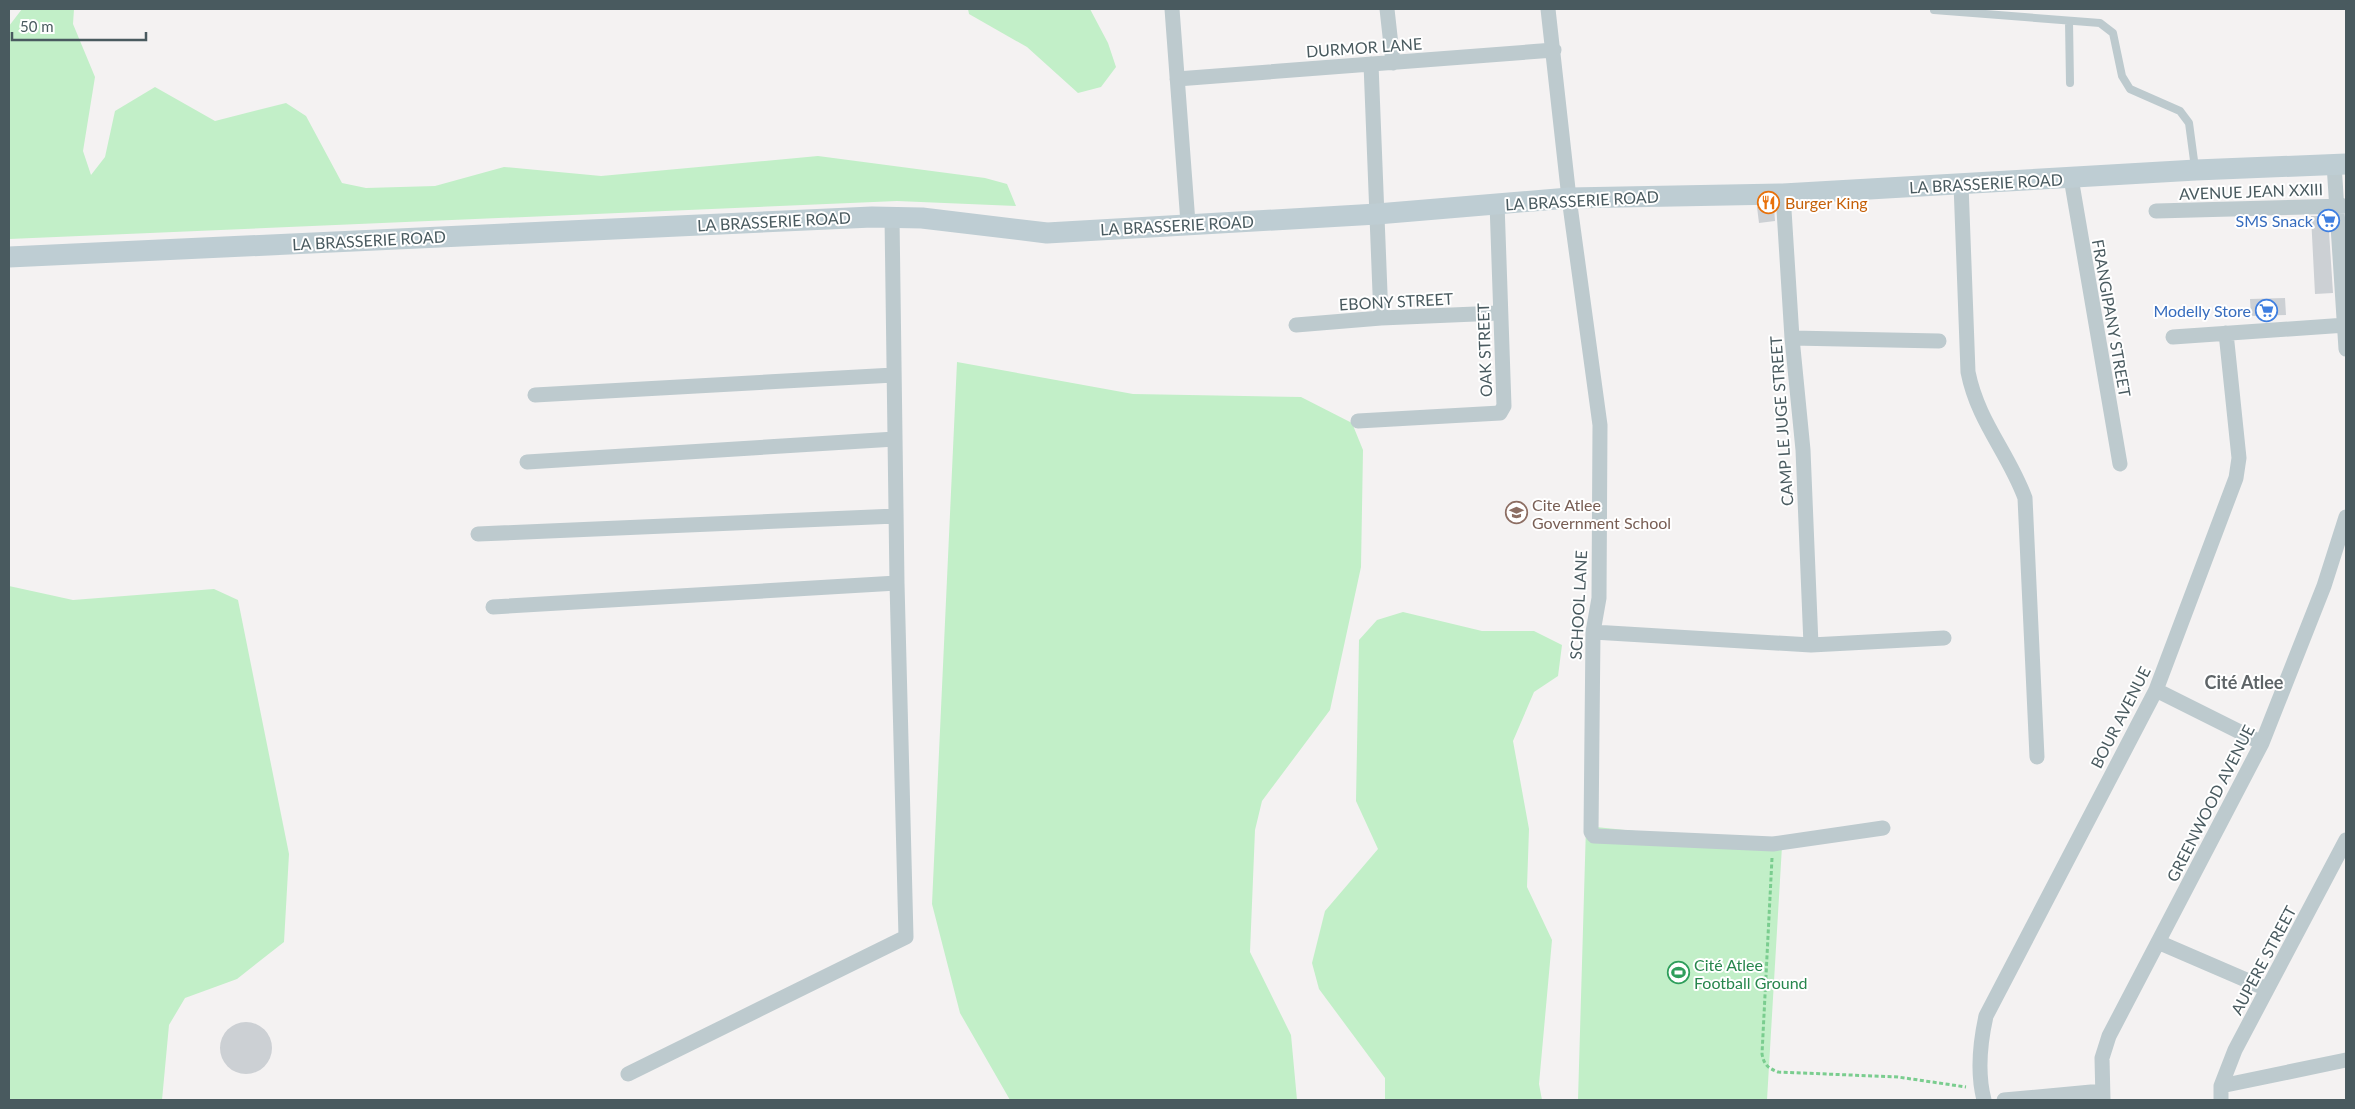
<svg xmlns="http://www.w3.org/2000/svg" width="2355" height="1109" font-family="Lato,sans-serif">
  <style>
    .green { fill: #c2efc8 }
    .building { fill: #ccd0d4 }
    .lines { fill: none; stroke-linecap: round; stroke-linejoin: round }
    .path { stroke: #7acd8f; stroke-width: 3; stroke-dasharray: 4 2.5; stroke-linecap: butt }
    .lane { stroke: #bdcace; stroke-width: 8 }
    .street { stroke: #bdcace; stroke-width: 15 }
    .secondary { stroke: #becdd3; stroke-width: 21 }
    .labels { text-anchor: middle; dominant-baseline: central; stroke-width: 4; stroke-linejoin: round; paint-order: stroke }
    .street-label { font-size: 16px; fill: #495a5f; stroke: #fff }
    .food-label { font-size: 16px; fill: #c56008; stroke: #fff; text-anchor: start }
    .shop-label { font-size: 16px; fill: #366cbe; stroke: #fff; text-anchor: end }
    .education-label { font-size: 16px; fill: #785e54; stroke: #fff; text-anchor: start }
    .leisure-label { font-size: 16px; fill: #27864d; stroke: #fff; text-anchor: start }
    .neighbourhood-label { font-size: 18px; font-weight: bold; fill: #5e6467; stroke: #fff }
  </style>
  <rect width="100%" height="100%" fill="#f4f2f2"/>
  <path class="green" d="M22,9H74L73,24L95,77L83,151L91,175L105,157L115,111L155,87L215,121L286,103L306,116L342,183L366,188L435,186L504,167L601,176L818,156L985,178L1007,184L1016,206L897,201L9,239V26Z
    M968,9H1090L1108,43L1116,67L1101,87L1078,93L1027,47L969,14Z
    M957,362L1133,394L1301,397L1352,423L1363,450L1361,567L1330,710L1262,801L1255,830L1250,952L1291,1035L1297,1100H1010L960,1013L932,904Z
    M9,586L73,600L214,589L238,600L289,854L284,942L237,979L185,998L169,1025L162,1100H9Z
    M1403,612L1482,631H1534L1562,645L1558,676L1534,692L1513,741L1529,829L1527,887L1552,940L1539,1084L1542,1100H1385V1078L1319,989L1312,963L1325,911L1378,849L1356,801L1359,640L1377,620Z
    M1586,826L1782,846L1767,1100H1578Z"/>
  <path class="building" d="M1757,207H1774L1775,221L1759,223Z
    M2311,216H2328L2333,293L2315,294Z
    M2285,298L2286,315L2251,316L2250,299Z
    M220 1048a26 26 0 1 1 52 0a26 26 0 1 1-52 0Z"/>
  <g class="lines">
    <path class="path" d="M1772,858L1762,1054C1764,1065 1768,1068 1778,1072L1898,1077L1966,1087"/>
    <path class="lane" d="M1934,10L2100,23L2113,33L2122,76L2130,89L2180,111L2189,123L2195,168
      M2069,21L2070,83"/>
    <path class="street" d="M1172,9L1188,223
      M1387,9L1393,63
      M1548,9L1569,198L1600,425L1599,598L1593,632L1591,832L1594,836L1773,844L1883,828
      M1371,64L1381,318
      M1177,79L1554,50
      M2334,164L2346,349
      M2071,178L2120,464
      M1961,184L1968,372C1978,422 2008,452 2025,498L2037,757
      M1783,194L1792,338L1803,450L1811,645
      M2156,211L2346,206
      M1296,325L1381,318L1499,313
      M2173,337L2346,325
      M1792,338L1939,341
      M535,395L894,375
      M1358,421L1500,413L1504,406L1497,203
      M527,462L895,439
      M478,534L896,516
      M493,607L897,583L892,217
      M1593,632L1811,645L1944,638
      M2156,690L2262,743
      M2158,942L2267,989
      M628,1074L906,937L897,583
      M2221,1086L2346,1060
      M1984,1100C1977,1073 1980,1043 1986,1016L2156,690L2236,478L2239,458L2226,333
      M2004,1100L2102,1091
      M2103,1100L2102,1058L2109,1036L2262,743L2324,586L2346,517
      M2221,1100V1086L2235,1050L2346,840"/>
    <path class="secondary" d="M9,257L872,217L922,218L1047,233L1377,214L1569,198L1783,194L2196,170L2346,164"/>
  </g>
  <defs>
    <symbol id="restaurant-ring" viewBox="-11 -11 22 22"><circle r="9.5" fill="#fff" stroke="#e8710a" stroke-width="1.5"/><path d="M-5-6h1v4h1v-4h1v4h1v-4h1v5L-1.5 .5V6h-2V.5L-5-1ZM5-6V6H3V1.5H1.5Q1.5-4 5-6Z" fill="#e8710a"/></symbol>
    <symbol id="supermarket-ring" viewBox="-11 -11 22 22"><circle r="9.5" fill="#fff" stroke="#3f7fe0" stroke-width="1.5"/><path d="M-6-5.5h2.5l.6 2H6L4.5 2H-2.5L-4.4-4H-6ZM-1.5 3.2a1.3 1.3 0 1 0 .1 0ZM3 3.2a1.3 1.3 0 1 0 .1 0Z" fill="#3f7fe0"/></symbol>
    <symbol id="school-ring" viewBox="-11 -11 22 22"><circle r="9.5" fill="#fff" stroke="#8d6e63" stroke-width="1.5"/><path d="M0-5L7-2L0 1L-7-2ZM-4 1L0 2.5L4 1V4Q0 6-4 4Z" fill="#8d6e63"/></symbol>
    <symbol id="stadium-ring" viewBox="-11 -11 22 22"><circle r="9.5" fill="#fff" stroke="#2e9e5b" stroke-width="1.5"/><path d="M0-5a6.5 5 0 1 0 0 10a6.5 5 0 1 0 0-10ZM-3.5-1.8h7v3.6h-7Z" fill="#2e9e5b"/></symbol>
  </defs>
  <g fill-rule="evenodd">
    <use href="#restaurant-ring" x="1756" y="190" width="25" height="25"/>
    <use href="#supermarket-ring" x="2316" y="208" width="25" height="25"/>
    <use href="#supermarket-ring" x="2254" y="298" width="25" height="25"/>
    <use href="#school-ring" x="1504" y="500" width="25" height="25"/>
    <use href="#stadium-ring" x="1666" y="960" width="25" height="25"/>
  </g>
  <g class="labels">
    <g class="street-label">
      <text transform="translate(1364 47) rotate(-4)">DURMOR LANE</text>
      <text transform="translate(1986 183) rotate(-3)">LA BRASSERIE ROAD</text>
      <text transform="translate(2251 191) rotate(-2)">AVENUE JEAN XXIII</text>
      <text transform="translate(1582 200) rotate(-3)">LA BRASSERIE ROAD</text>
      <text transform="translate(774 221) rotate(-3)">LA BRASSERIE ROAD</text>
      <text transform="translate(1177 225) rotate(-3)">LA BRASSERIE ROAD</text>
      <text transform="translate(369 240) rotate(-3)">LA BRASSERIE ROAD</text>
      <text transform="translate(1396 301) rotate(-3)">EBONY STREET</text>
      <text transform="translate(2112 318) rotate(80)">FRANGIPANY STREET</text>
      <text transform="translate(1484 350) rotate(-92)">OAK STREET</text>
      <text transform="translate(1781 421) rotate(-94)">CAMP LE JUGE STREET</text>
      <text transform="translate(1578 605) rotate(-87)">SCHOOL LANE</text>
      <text transform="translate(2120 717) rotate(-63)">BOUR AVENUE</text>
      <text transform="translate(2210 803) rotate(-63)">GREENWOOD AVENUE</text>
      <text transform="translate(2263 960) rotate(-62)">AUPERE STREET</text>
    </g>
    <g class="food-label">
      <text x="1785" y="202">Burger King</text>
    </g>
    <g class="shop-label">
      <text x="2313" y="220">SMS Snack</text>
      <text x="2251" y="310">Modelly Store</text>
    </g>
    <g class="education-label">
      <text x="1532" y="504">Cite Atlee<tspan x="1532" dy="18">Government School</tspan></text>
    </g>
    <g class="leisure-label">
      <text x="1694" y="964">Cité Atlee<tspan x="1694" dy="18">Football Ground</tspan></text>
    </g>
    <g class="neighbourhood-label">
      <text x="2244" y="682">Cité Atlee</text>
    </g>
  </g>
  <rect width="2355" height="1109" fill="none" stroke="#495a5f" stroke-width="20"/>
  <path d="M12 32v8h134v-8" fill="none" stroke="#495a5f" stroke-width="2.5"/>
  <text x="20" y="32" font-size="15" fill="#495a5f" stroke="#ffffff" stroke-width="4" paint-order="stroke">50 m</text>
</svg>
